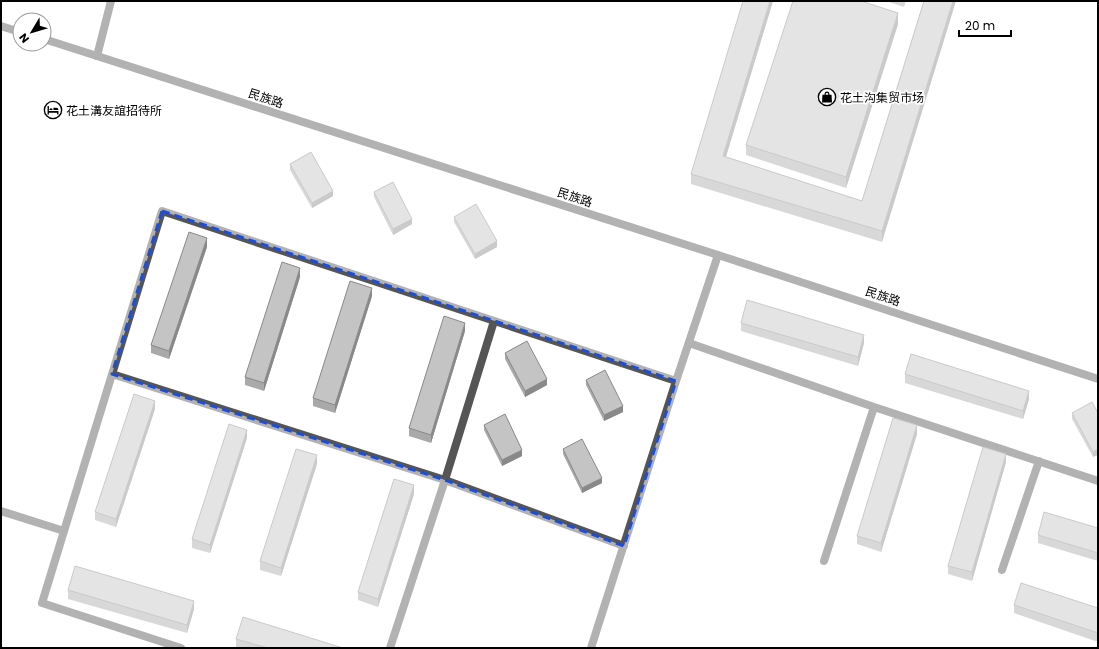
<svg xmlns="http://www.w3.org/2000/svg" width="1099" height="649" font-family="Poppins,'Noto Sans SC',sans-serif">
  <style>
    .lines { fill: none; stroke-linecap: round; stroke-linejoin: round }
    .minor { stroke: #555; stroke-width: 8 }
    .tertiary { stroke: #555; stroke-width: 8 }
    .wall { fill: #a9a9a9 }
    .shaded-wall { fill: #898989 }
    .building { fill: #c4c4c4; stroke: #898989 }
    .marked { fill: none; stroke: #1d4ed8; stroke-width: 3; stroke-dasharray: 8 5; stroke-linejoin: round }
    .labels { text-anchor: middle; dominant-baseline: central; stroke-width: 3.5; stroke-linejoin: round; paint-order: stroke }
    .poi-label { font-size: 12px; fill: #000; stroke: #fff; text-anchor: start }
    .street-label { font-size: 12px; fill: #000; stroke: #fff }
  </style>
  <rect width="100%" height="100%" fill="#fff"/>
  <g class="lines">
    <path class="minor" d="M97,56L111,1
      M689,343L874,407L1098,481
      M112,374L445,480L624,546
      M1,511L64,531
      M824,561L874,407
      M1002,570L1039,461
      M181,648L42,603L162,211L676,381
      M390,648L445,480L494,321
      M591,648L676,381L718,255"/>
    <path class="tertiary" d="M1,26L20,32
      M44,39L718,255L1098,379"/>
  </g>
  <path class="wall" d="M773,1L726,157L862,201L924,1L882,242L691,184V174Z
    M886,1H906L904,7Z
    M898,24L846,188L746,155V145Z
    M290,164L333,196L312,208L290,170Z
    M374,192L412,224L393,235L374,197Z
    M454,217L497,247L475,259L454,222Z
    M207,247L169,359L151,353V345Z
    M300,277L264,391L245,385V377Z
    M372,296L335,413L313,406V398Z
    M741,323L864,343L858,366L741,331Z
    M465,331L431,443L409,436V428Z
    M505,353L547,385L525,397L505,359Z
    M905,374L1029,399L1023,419L905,383Z
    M586,380L623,412L604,421L586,385Z
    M155,409L116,527L95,520V512Z
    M1072,413H1098L1093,457L1072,419Z
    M484,425L522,456L502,466L484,430Z
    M917,434L881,552L857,544V536Z
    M247,438L210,553L192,548V539Z
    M563,449L602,483L582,493L563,454Z
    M1006,462L972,581L948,574V566Z
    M317,464L281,576L260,570V561Z
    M414,494L378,607L358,600V592Z
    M1098,528V561L1038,543V535Z
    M68,590L194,609L187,633L68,599Z
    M1014,605L1098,608V642L1014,613Z
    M236,639L343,648H240L236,647Z"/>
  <path class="shaded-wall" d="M770,1H773L723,166V156Z
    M953,1H956L882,242V231Z
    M898,13V24L846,188V177Z
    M333,191V196L312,208V203Z
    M412,219V224L393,235V229Z
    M207,238V247L169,359V351Z
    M497,241V247L475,259V254Z
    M300,268V277L264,391V383Z
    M372,288V296L335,413V405Z
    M465,323V331L431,443V435Z
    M864,335V343L858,366V357Z
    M547,379V385L525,397V391Z
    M1029,391V399L1023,419V411Z
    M155,401V409L116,527V519Z
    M623,406V412L604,421V415Z
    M917,425V434L881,552V543Z
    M247,430V438L210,553V545Z
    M1098,449V455L1093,457V452Z
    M522,450V456L502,466V460Z
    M1006,454V462L972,581V572Z
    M317,455V464L281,576V568Z
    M602,478V483L582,493V488Z
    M414,485V494L378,607V599Z
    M194,601V609L187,633V625Z"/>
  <path class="building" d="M743,1H770L723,156L862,201L924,1H953L882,231L691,174Z
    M793,1H861L898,13L846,177L746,145Z
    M311,152L333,191L312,203L290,164Z
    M393,182L412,219L393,229L374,192Z
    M476,204L497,241L475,254L454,217Z
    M189,232L207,238L169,351L151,345Z
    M282,262L300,268L264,383L245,377Z
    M350,281L372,288L335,405L313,398Z
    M747,300L864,335L858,357L741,323Z
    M444,316L465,323L431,435L409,428Z
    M527,341L547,379L525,391L505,353Z
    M911,354L1029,391L1023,411L905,374Z
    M605,370L623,406L604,415L586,380Z
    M134,394L155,401L116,519L95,512Z
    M1092,402L1098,413V449L1093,452L1072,413Z
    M505,414L522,450L502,460L484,425Z
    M893,418L917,425L881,543L857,536Z
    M229,424L247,430L210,545L192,539Z
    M582,439L602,478L582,488L563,449Z
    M983,447L1006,454L972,572L948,566Z
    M296,449L317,455L281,568L260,561Z
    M394,479L414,485L378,599L358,592Z
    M1044,512L1098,528V553L1038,535Z
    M75,566L194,601L187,625L68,590Z
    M1021,583L1098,608V633L1014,605Z
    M243,617L343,648H268L236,639Z"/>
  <path d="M0 0H1099V649H0ZM162,211L676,381L624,546L445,480L112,374Z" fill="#fff" fill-opacity=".55" fill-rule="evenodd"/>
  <path class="marked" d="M162,211L676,381L624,546L445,480L112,374Z"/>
  <defs>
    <symbol id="shop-ring" viewBox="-11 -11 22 22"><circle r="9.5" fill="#fff" stroke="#000" stroke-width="1.5"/><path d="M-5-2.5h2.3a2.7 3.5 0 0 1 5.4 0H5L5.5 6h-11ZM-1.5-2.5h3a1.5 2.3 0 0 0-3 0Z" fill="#000"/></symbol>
    <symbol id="hotel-ring" viewBox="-11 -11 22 22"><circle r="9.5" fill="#fff" stroke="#000" stroke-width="1.5"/><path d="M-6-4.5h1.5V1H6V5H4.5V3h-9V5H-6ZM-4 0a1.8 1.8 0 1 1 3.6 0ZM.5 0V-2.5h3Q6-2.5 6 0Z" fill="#000"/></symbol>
  </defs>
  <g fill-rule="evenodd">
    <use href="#shop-ring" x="817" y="87" width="20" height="20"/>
    <use href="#hotel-ring" x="43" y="100" width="20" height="20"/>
  </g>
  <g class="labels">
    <g class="poi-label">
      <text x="840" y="97">花土沟集贸市场</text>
      <text x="66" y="110">花土溝友誼招待所</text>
    </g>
    <g class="street-label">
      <text transform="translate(266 98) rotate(18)">民族路</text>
      <text transform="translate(575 197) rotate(18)">民族路</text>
      <text transform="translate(883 296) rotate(18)">民族路</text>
    </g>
  </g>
  <rect width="1099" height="649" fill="none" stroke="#000000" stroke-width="4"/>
  <g transform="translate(32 32) rotate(232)"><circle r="19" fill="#ffffff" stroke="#999999"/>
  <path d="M0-3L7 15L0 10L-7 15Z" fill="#000000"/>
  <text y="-6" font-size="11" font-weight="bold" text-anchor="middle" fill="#000000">N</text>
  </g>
  <path d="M959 30v6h52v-6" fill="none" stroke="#000000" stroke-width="2"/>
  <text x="965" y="30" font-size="12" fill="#000000" stroke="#ffffff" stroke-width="3" paint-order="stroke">20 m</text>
</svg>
